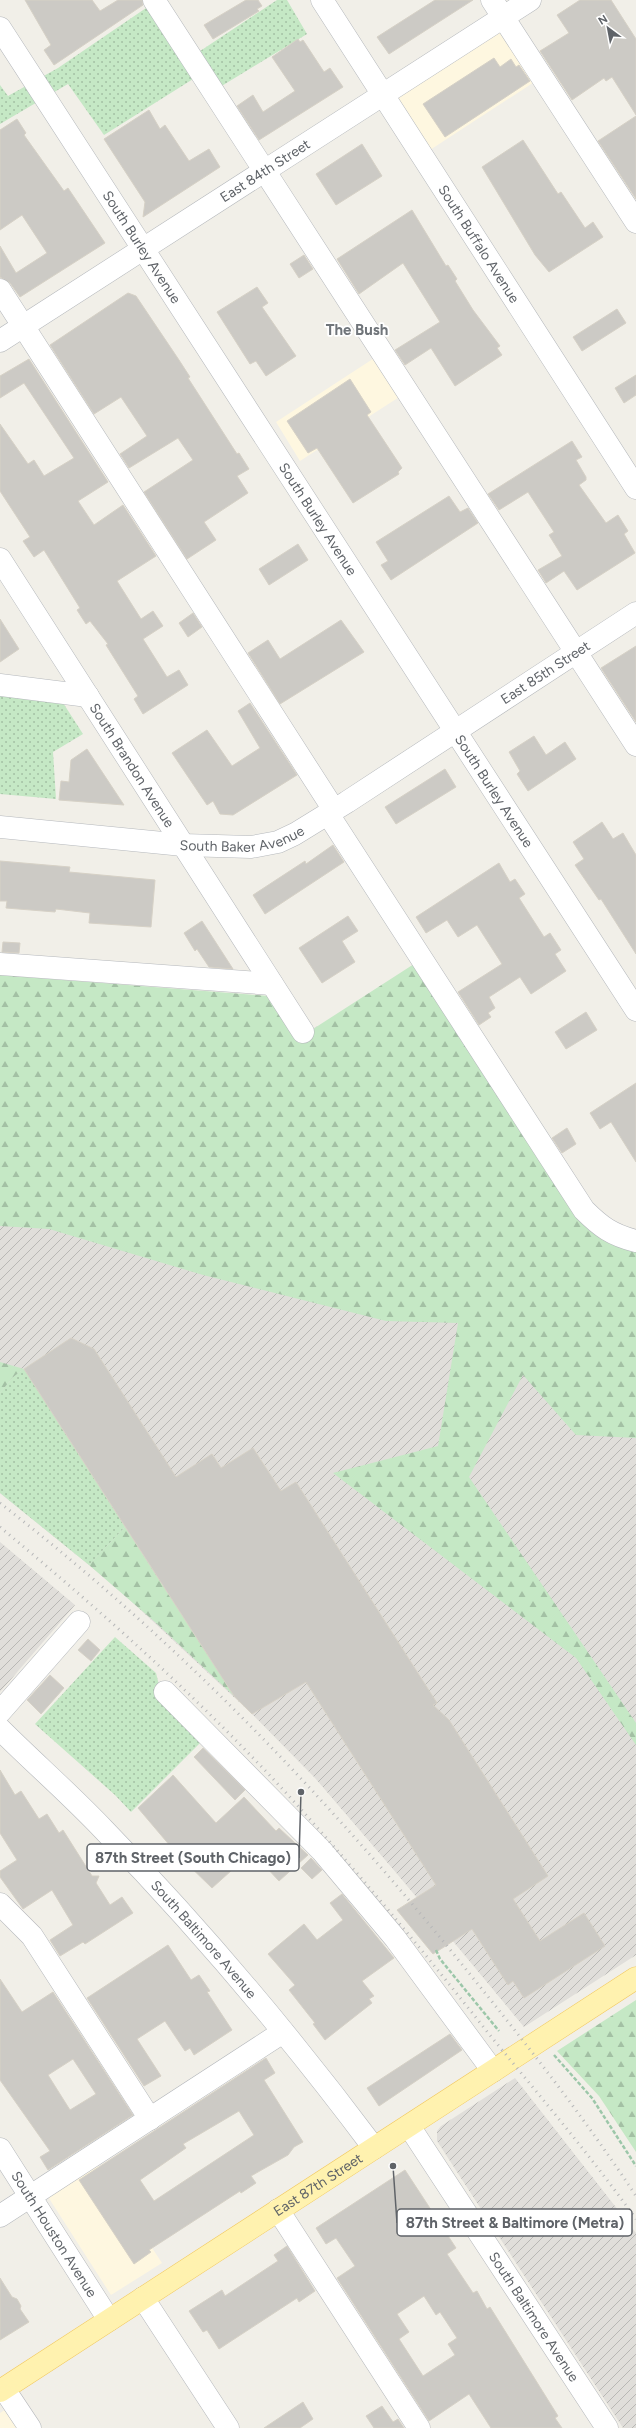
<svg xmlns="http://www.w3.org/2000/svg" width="636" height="2428" font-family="Figtree,sans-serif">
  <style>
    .commercial { fill: #fef7e0 }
    .industrial { fill: url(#industrial-furrows) }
    .grass { fill: url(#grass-dots) }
    .forest { fill: url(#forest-firs) }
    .building { fill: #cccac5; stroke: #d6d1c6; fill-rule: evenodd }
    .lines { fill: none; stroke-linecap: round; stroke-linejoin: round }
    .minor-casing { stroke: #b5b8bc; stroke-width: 23 }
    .major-casing { stroke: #f2c960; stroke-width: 23 }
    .path { stroke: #9cc7a9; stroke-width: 2.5; stroke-dasharray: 4 2; stroke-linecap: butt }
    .minor { stroke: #fff; stroke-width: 22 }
    .major { stroke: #fff2af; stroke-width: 22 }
    .rail { stroke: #b6b7b8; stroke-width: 3; stroke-dasharray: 1 5; stroke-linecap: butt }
    .labels { text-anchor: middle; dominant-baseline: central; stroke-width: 3.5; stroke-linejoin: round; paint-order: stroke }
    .street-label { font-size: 14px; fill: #5f6368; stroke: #fff }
    .neighbourhood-label { font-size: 15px; font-weight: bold; fill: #70757a; stroke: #fff }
    .leader { fill: none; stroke: #5f6368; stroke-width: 1.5 }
    .callout-dot { fill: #5f6368; stroke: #fff; stroke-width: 1.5 }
    .callout { fill: #fff; stroke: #5f6368; stroke-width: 1.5 }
    .callout-label { font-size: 15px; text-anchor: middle; font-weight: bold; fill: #5f6368 }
  </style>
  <defs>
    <pattern id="industrial-furrows" width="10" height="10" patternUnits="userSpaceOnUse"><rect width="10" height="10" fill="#e0deda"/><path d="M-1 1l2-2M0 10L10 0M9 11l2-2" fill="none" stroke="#b9b8b5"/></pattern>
    <pattern id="grass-dots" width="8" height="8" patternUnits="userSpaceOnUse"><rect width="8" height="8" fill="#c5e8c5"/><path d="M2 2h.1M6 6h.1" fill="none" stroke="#a3c0a4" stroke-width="1.8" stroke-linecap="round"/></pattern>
    <pattern id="forest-firs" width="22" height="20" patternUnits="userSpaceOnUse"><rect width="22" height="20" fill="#c5e8c5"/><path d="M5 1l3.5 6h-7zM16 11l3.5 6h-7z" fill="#a3c0a4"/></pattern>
  </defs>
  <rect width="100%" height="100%" fill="#f1efe8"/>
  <path class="commercial" d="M508,24L542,77L430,150L397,98Z
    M382,353L407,392L300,461L276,422Z
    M92,2157L162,2263L111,2295L43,2189Z
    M14,2404L30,2428H0V2413Z"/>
  <path class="industrial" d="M0,1015L296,1040L317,1026L584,1210L636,1241V1955L524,2027L398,1875L315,1778L252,1714L115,1586L0,1493Z
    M0,1542L75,1605L0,1692Z
    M515,2078L636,2233V2428H623L437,2141V2131L441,2126Z"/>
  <path class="grass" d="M277,0H287L307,34L220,87L209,69L104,135L68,84L0,124V85L8,96L58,68L149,6L185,61Z
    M0,690L58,695L83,734L53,752L56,799L0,794Z
    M24,1369L125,1527L89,1565L0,1493V1393L13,1377Z
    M115,1637L156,1673L162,1697L205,1738L131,1812L115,1795L35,1724Z"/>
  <path class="forest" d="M414,964L570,1204L636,1251V1438L576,1435L523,1375L469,1477L636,1723V1745L576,1658L333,1473L438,1446L458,1323L386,1321L203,1275L49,1229L0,1226V975L269,996L296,1040Z
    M0,1362L24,1369L13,1377L0,1393Z
    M125,1527L234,1696L155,1622L89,1565Z
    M636,2000V2152L599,2096L557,2051Z"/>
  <path class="building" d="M25,0H92L100,11L118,0H142L143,5L54,65L44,50L51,45Z
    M246,0H258L262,6L257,9L259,11L213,39L204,25Z
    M435,0H473L389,54L377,37Z
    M580,0H611L636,39V115L612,77L606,81L604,78L572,100L540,51L569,33L557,15Z
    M298,39L300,42L303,40L324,72L330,68L343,87L259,140L237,106L253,95L263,112L295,91L272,57Z
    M494,58L500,67L511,59L516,67L519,65L530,81L445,137L423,104Z
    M149,110L160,129L165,125L189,161L209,149L220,167L143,217L145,202L104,139Z
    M636,116V199L598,141Z
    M17,119L26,133L24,135L64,191L68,188L105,243L20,297L10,283L0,277V246L16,273L47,253L22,215L0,230V130Z
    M523,140L558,194L561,192L585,228L593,222L603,237L549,272L535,255L482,167Z
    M362,144L382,176L336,205L316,174Z
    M412,210L446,266L448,265L457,279L455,281L473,310L500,346L497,348L502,355L455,386L431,348L405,365L395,350L440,322L403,263L359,294L337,259Z
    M304,255L313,269L299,278L290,264Z
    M257,287L268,303L262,307L296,356L266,376L256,361L250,364L217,312Z
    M128,293L136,296L179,360L190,377L188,378L237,454L239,453L249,469L237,476L248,493L204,522L216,540L187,559L144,492L193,460L178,438L129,468L120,454L147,436L121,397L94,414L50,345Z
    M617,309L626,323L582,351L573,337Z
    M29,359L108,482L78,501L94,525L123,505L156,556L117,581L141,619L153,611L163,626L143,639L167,677L179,670L188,685L143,714L134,699L138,696L106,645L108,644L90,621L86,624L77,610L80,608L44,550L34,557L23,541L30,537L0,491V424L28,464L34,460L44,476L74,458L24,383L0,398V376Z
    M636,375V395L624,403L615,388Z
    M350,379L371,412L367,415L402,468L398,472L399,474L353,503L317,448L308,453L287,421Z
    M572,441L582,457L576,460L586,477V480L579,485L606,523L618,515L628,531L624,534L635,553L577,590L564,571L546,583L538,570L562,556L549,535L554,532L528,492L499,510L488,494Z
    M449,496L460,512L468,508L478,523L391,580L381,565L388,561L376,542Z
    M298,544L308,560L269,585L259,569Z
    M193,613L202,627L188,637L179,623Z
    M0,619L19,649L0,662Z
    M341,620L364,652L280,704L248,653L268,640L280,659Z
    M636,646V722L601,668Z
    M250,703L297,775L233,815L220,814L213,801L207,805L172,753L207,730L232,766L260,748L238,711Z
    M534,736L546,755L565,742L576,759L528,791L517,774L520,771L509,752Z
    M87,749L124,805L59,800L61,781L69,782L71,760Z
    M445,769L456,787L396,824L385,807Z
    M602,822L613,839L623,833L636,855V954L601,899L599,900L575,865L584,859L573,842Z
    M333,845L344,862L265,914L253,895L305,861L306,864Z
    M0,861L70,867L69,872L155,880L151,927L89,923L90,913L56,909L55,912L6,908L7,901H0Z
    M499,863L510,882L515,879L525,894L519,898L544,937L550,933L561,950L555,954L566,971L531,994L520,977L489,997L495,1008L488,1013L491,1017L479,1025L458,992L502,964L477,925L458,937L447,920L426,933L416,917Z
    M348,916L358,931L342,941L355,962L322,983L299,948Z
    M202,921L233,969L209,967L197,949L195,951L184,933Z
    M3,942L20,943L19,953L2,952Z
    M586,1012L597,1030L566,1049L555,1032Z
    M636,1083V1162L611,1122L600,1129L590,1113Z
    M567,1128L576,1144L562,1153L552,1138Z
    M71,1338L94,1349L176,1477L212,1454L221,1468L253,1448L281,1491L296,1482L437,1703L433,1705L449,1720L548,1876L513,1899L540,1941L584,1913L605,1946L524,1998L513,1981L508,1985L472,1929L433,1954L397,1910L436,1885L306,1682L252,1714L234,1696L24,1369Z
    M88,1639L100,1650L91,1661L78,1650Z
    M50,1675L64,1688L41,1714L27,1700Z
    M203,1748L245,1790L235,1800L194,1757Z
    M0,1770L15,1795L21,1791L39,1819L47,1814L59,1833L63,1830L92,1876H99L96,1883L110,1905L122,1897L133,1913L85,1944L83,1942L60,1956L50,1940L73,1925L52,1890L23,1909L0,1877V1871L17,1860L0,1833Z
    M173,1775L216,1823L244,1797L276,1831L279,1828L308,1855L279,1881L252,1852L212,1888L177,1854L138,1808Z
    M311,1858L322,1870L312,1879L301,1868Z
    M342,1894L394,1958L362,1981L374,1996L369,1999L372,2003L325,2040L313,2024L315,2023L289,1990L295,1985L268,1954L304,1924L317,1940L343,1920L330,1903Z
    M168,1945L191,1980L199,1975L210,1991L207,1992L232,2030L194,2055L190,2048L185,2051L165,2021L137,2039L161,2076L144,2086L87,1998Z
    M0,1979L22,2012L53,1992L133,2115L48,2170L40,2157L50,2151L0,2080ZM73,2059L96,2094L70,2110L48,2075Z
    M450,2034L462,2050L379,2106L367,2088Z
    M266,2058L275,2073L264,2080L303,2142L294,2147L288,2155L251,2176L256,2183L241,2193L240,2191L149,2250L151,2252L134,2264L79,2180ZM239,2111L254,2135L154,2201L140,2180L186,2148L183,2144Z
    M405,2170L456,2248L447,2254L473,2293L477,2291L487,2309L490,2307L558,2416L555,2418L562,2428H491L469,2394L429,2421L337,2278L355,2266L336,2238L326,2244L316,2228ZM424,2296L436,2315L440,2312L457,2338L448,2344L455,2355L423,2376L399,2339L409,2332L397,2314Z
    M287,2246L315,2291L299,2302L297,2298L219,2349L207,2330L203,2332L189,2311L222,2290L225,2296L278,2261L274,2255Z
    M0,2278L12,2297L17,2299L21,2306L20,2309L29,2322L0,2340Z
    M303,2402L313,2419L300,2428H264Z
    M382,2406L393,2422L398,2419L404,2428H374L366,2416Z"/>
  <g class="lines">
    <defs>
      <g id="minor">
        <path d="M154,0L636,745"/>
        <path id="s1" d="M322,0L636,488"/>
        <path d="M492,0L636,222"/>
        <path id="s2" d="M0,28L636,1010"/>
        <path d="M0,290L334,810"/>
        <path id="s3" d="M0,341L530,0"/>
        <path id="s4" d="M0,559L303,1032"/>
        <path d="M0,685L88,696"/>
        <path d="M328,814L584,1210C601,1227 612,1235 636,1241"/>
        <path id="s5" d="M0,827L183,845L251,847L278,842L295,834L347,802L636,613"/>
        <path d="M0,964L272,984"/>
        <path d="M165,1692L322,1851L395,1938L493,2071"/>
        <path d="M0,1712L79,1622"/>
        <path id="s6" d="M0,1729C34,1763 71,1795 104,1830C201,1930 291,2037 374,2148"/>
        <path d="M0,1904L32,1936L150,2119"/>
        <path id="s7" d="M409,2126L607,2428"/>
        <path id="s8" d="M0,2149L109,2320"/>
        <path d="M278,2210L419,2428"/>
        <path d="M0,2216L283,2032"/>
        <path d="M143,2298L228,2428"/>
        <path d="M4,2389L30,2428"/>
      </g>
      <g id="major">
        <path id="s9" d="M0,2391L636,1978"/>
      </g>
    </defs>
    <use href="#minor" class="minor-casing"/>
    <use href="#major" class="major-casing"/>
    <path class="path" d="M436,1950L440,1959L499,2031
      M554,2055L592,2098L636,2166"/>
    <use href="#minor" class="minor"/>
    <use href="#major" class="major"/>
    <path class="rail" d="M0,1503C174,1638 317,1786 456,1957C520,2036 580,2111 636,2196
      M0,1527C101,1611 199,1698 288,1795C358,1872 424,1952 489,2034C539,2095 590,2155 636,2219"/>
  </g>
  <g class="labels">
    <g class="street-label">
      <text stroke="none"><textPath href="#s3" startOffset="315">East 84th Street</textPath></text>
      <text stroke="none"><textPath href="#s1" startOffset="290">South Buffalo Avenue</textPath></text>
      <text stroke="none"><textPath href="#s2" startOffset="261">South Burley Avenue</textPath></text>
      <text stroke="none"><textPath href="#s2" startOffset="585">South Burley Avenue</textPath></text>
      <text stroke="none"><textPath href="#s5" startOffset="596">East 85th Street</textPath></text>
      <text stroke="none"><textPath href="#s4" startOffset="245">South Brandon Avenue</textPath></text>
      <text stroke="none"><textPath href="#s2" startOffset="909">South Burley Avenue</textPath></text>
      <text stroke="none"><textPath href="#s5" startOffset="244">South Baker Avenue</textPath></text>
      <text stroke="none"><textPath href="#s6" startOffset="293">South Baltimore Avenue</textPath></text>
      <text stroke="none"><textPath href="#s9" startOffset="379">East 87th Street</textPath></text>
      <text stroke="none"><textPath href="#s8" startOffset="101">South Houston Avenue</textPath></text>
      <text stroke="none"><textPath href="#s7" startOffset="228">South Baltimore Avenue</textPath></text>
    </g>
    <g class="neighbourhood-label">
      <text x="357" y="330">The Bush</text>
    </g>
  </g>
  <path class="leader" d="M301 1792L299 1858M393 2166L397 2223"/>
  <g class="callout-dot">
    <circle cx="301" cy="1792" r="4"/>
    <circle cx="393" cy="2166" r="4"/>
  </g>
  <g class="callout">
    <rect x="87" y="1844" width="212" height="27" rx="4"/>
    <rect x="397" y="2209" width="235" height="27" rx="4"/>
  </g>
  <g class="callout-label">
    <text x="193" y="1863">87th Street (South Chicago)</text>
    <text x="515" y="2228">87th Street &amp; Baltimore (Metra)</text>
  </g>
  <g transform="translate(608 28) rotate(328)" stroke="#ffffff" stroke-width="3" paint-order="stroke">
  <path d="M0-3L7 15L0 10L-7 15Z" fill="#5f6368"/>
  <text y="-6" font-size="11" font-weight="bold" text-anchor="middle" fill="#5f6368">N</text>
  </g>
</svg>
